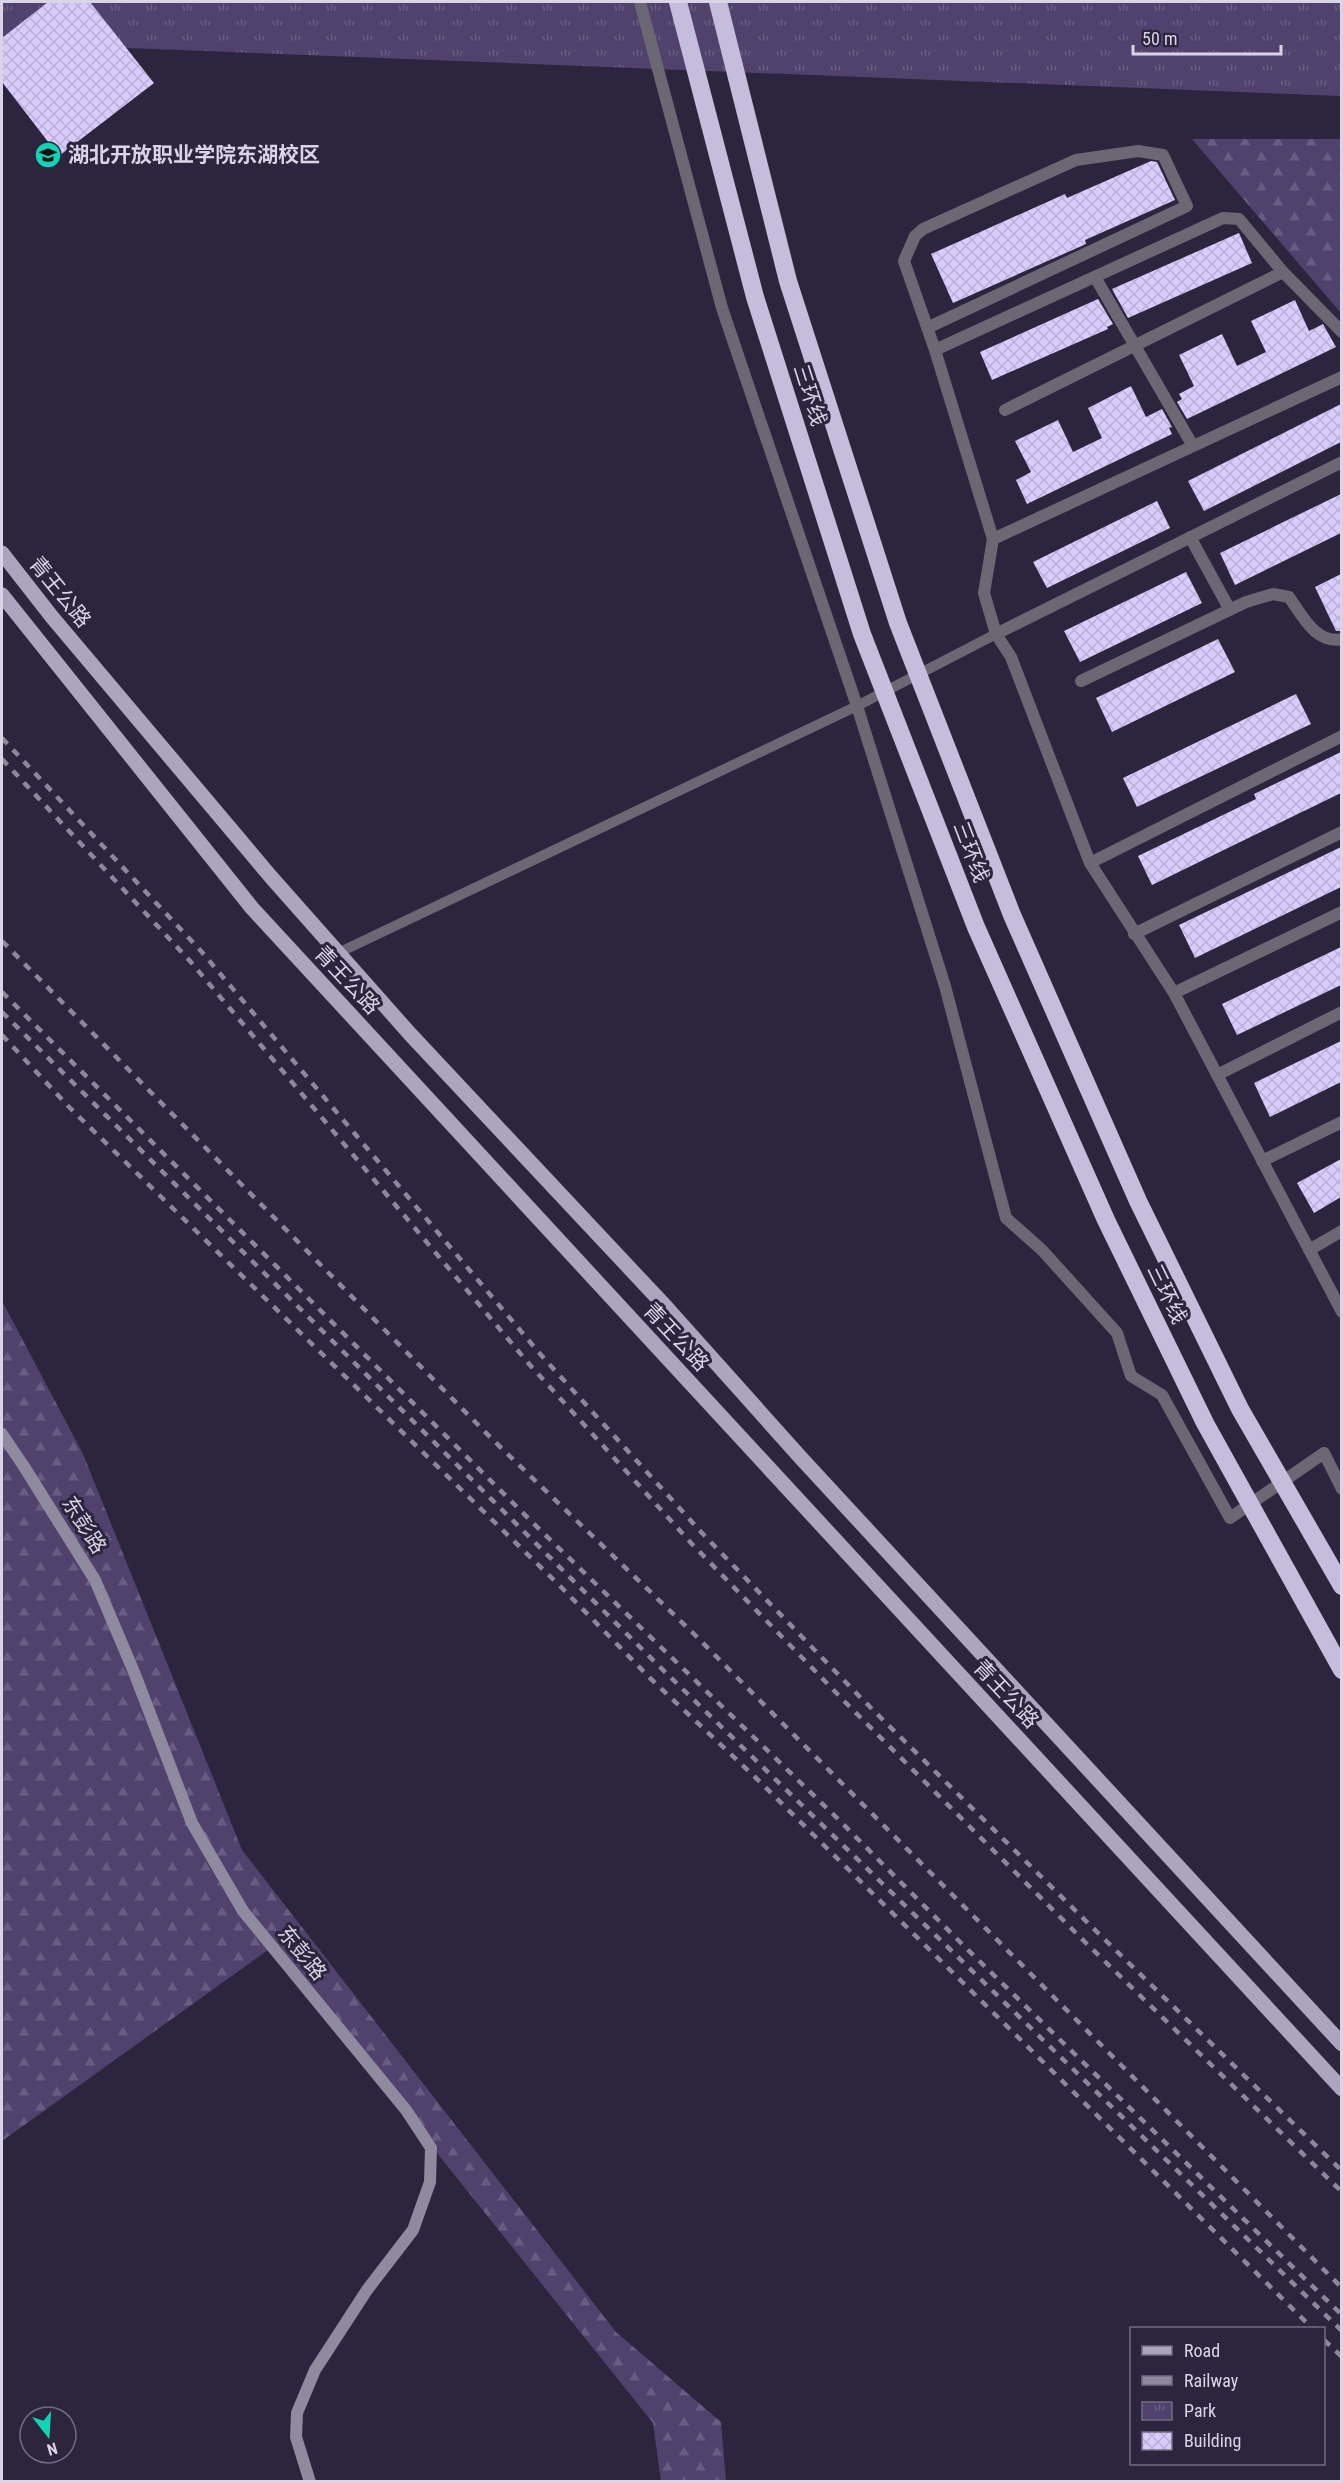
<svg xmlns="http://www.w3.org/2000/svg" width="1343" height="2483" font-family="'Roboto Condensed','Noto Sans SC',sans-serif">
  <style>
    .forest { fill: url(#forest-firs) }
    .park { fill: url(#park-tufts) }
    .building { fill: url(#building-cross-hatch) }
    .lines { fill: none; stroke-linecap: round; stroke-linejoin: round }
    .lane { stroke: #6b6874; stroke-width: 10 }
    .street { stroke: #6b6874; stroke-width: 12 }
    .secondary { stroke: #908a9f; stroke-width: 12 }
    .primary { stroke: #aca5bf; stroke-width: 15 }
    .highway { stroke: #c6bddd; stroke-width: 18 }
    .rail { stroke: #8d879b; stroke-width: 4.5; stroke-dasharray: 8 8; stroke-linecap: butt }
    .labels { text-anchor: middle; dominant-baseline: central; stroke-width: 6; stroke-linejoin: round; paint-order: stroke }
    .poi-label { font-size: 21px; font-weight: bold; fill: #dad5e6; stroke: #2d253d; text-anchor: start }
    .street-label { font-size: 21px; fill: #dad5e6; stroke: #2d253d }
  </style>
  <defs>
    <pattern id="forest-firs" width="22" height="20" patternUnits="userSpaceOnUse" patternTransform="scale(1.5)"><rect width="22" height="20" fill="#50426d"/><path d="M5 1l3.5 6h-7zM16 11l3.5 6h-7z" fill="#695c82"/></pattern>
    <pattern id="park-tufts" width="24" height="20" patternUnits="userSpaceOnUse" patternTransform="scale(1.5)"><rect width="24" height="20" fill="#50426d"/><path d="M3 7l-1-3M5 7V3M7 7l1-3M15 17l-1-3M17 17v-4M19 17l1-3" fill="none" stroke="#695c82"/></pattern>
    <pattern id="building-cross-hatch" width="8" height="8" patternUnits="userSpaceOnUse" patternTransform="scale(1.5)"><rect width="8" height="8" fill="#d9cbfb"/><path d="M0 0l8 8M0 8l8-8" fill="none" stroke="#bbafd7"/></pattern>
  </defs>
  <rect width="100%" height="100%" fill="#2d253d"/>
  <path class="forest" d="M1192,139H1341V313Z
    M2,1301L83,1454L242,1850L616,2332L721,2422L726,2481H661L653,2423L272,1947L2,2141Z"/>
  <path class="park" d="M2,2H1341L1342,96L2,43Z"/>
  <path class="building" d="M48,2H90L154,83L59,156L2,82V38Z
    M1151,161L1157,162L1175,200L1085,240L1086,244L953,303L931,254L1065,194L1067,198Z
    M1239,233L1252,263L1128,318L1112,289Z
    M1098,299L1113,324L1107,327L1108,329L992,380L980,352Z
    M1295,300L1309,331L1323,324L1336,347L1187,419L1177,402L1182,399L1179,394L1194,386L1179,355L1222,334L1237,366L1266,352L1251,321Z
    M1131,386L1146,417L1162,409L1172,427L1169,428L1172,434L1027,504L1016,480L1031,472L1015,441L1058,420L1073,452L1102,438L1088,408Z
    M1341,404V442L1204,511L1188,481Z
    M1341,494V533L1235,585L1220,553Z
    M1157,501L1170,528L1047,588L1033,562Z
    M1186,572L1202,603L1080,662L1064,631Z
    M1341,574V631H1336L1315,587Z
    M1218,639L1235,672L1112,732L1096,698Z
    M1296,694L1311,724L1137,807L1123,778Z
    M1341,752V793L1152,885L1138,856L1256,799L1254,794Z
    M1341,847V887L1195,958L1179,925Z
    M1341,947V985L1237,1035L1222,1004Z
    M1341,1041V1082L1270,1117L1254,1083Z
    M1341,1159V1197L1314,1213L1297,1183Z"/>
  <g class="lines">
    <path class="lane" d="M338,953L857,706L996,634"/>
    <path class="street" d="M640,2L722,308L857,706L945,986L1006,1218L1042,1250L1117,1333L1131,1376L1162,1395L1230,1518L1324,1453L1342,1489
      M1283,272L1342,332
      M1095,277L1193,446
      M927,328L1187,206L1163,155L1138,151L1076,160L923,229L915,236L904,261L935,350L993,539L984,593L996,634L1011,657L1090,863L1174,993L1342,1312
      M935,350L1223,218L1239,219L1283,272L1005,410
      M1190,537L1230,610
      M993,539L1342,377
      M996,634L1342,462
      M1081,681L1246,602L1273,594L1289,597C1302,615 1316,645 1342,639
      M1090,863L1342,736
      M1134,934L1342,832
      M1174,993L1342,912
      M1217,1075L1342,1012
      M1262,1161L1342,1122
      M1309,1250L1342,1231"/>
    <path class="secondary" d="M2,1434L23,1465L95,1580L134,1672L192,1823L243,1911L406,2110L431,2148L430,2182L413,2230L367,2290L315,2370L297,2413L296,2437L310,2482"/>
    <path class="primary" d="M2,553L52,617L271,877L410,1034L666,1307L801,1458L1342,2044
      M2,595L252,908L1342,2089"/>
    <path class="highway" d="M678,2L755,297L862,634L976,927L1106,1220L1205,1423L1342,1670
      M718,2L788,281L898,623L1012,915L1138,1201L1240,1409L1342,1586"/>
    <path class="rail" d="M2,738L201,951L541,1355L702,1533L858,1695L1097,1932L1342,2171
      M2,759L190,961L530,1365L692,1544L848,1705L1086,1943L1342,2192
      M2,941L491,1438L694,1634L1342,2288
      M2,992L532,1522L837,1818L964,1946L1342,2315
      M2,1012L659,1666L1342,2331
      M2,1035L69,1107L561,1587L650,1678L757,1779L1312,2328
      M1324,2340L1342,2357"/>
  </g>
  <defs>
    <symbol id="school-disc" viewBox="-11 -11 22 22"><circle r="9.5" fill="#0fd5b4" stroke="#2d253d"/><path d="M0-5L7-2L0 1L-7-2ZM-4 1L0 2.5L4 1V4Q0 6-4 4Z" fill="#111"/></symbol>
  </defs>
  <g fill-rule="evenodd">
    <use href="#school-disc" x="33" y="140" width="30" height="30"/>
  </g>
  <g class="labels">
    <g class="poi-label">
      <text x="68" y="155">湖北开放职业学院东湖校区</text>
    </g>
    <g class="street-label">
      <text transform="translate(810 395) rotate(72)">三环线</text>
      <text transform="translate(60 592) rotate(51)">青王公路</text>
      <text transform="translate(971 852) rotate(69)">三环线</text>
      <text transform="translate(347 980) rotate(47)">青王公路</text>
      <text transform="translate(1167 1294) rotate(64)">三环线</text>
      <text transform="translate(676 1337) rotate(47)">青王公路</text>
      <text transform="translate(84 1525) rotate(58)">东彭路</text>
      <text transform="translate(1006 1694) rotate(47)">青王公路</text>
      <text transform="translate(302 1953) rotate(51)">东彭路</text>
    </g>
  </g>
  <rect width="1343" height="2483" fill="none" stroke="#dad5e6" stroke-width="6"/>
  <rect x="1130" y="2327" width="195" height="138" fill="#2d253d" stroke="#726b81" stroke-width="1.5"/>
  <rect x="1142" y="2346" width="30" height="9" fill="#aca5bf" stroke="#726b81" stroke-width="1.5"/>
  <text x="1184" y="2357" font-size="18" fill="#dad5e6">Road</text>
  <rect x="1142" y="2376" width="30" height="9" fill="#8d879b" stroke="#726b81" stroke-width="1.5"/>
  <text x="1184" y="2387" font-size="18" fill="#dad5e6">Railway</text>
  <rect x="1142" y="2402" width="30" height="18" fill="url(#park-tufts)" stroke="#726b81" stroke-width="1.5"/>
  <text x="1184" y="2417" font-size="18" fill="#dad5e6">Park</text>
  <rect x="1142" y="2432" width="30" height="18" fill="url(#building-cross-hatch)" stroke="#726b81" stroke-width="1.5"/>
  <text x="1184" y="2447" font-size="18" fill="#dad5e6">Building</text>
  <g transform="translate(48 2435) rotate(163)"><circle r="28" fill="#2d253d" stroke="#726b81" stroke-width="1.5"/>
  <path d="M0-4.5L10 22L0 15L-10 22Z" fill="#0fd5b4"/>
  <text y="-9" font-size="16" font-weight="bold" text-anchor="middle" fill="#dad5e6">N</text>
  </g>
  <path d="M1133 45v9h148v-9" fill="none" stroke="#dad5e6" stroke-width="3"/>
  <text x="1142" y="45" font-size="18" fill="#dad5e6" stroke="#2d253d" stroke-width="4.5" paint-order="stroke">50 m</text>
</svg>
